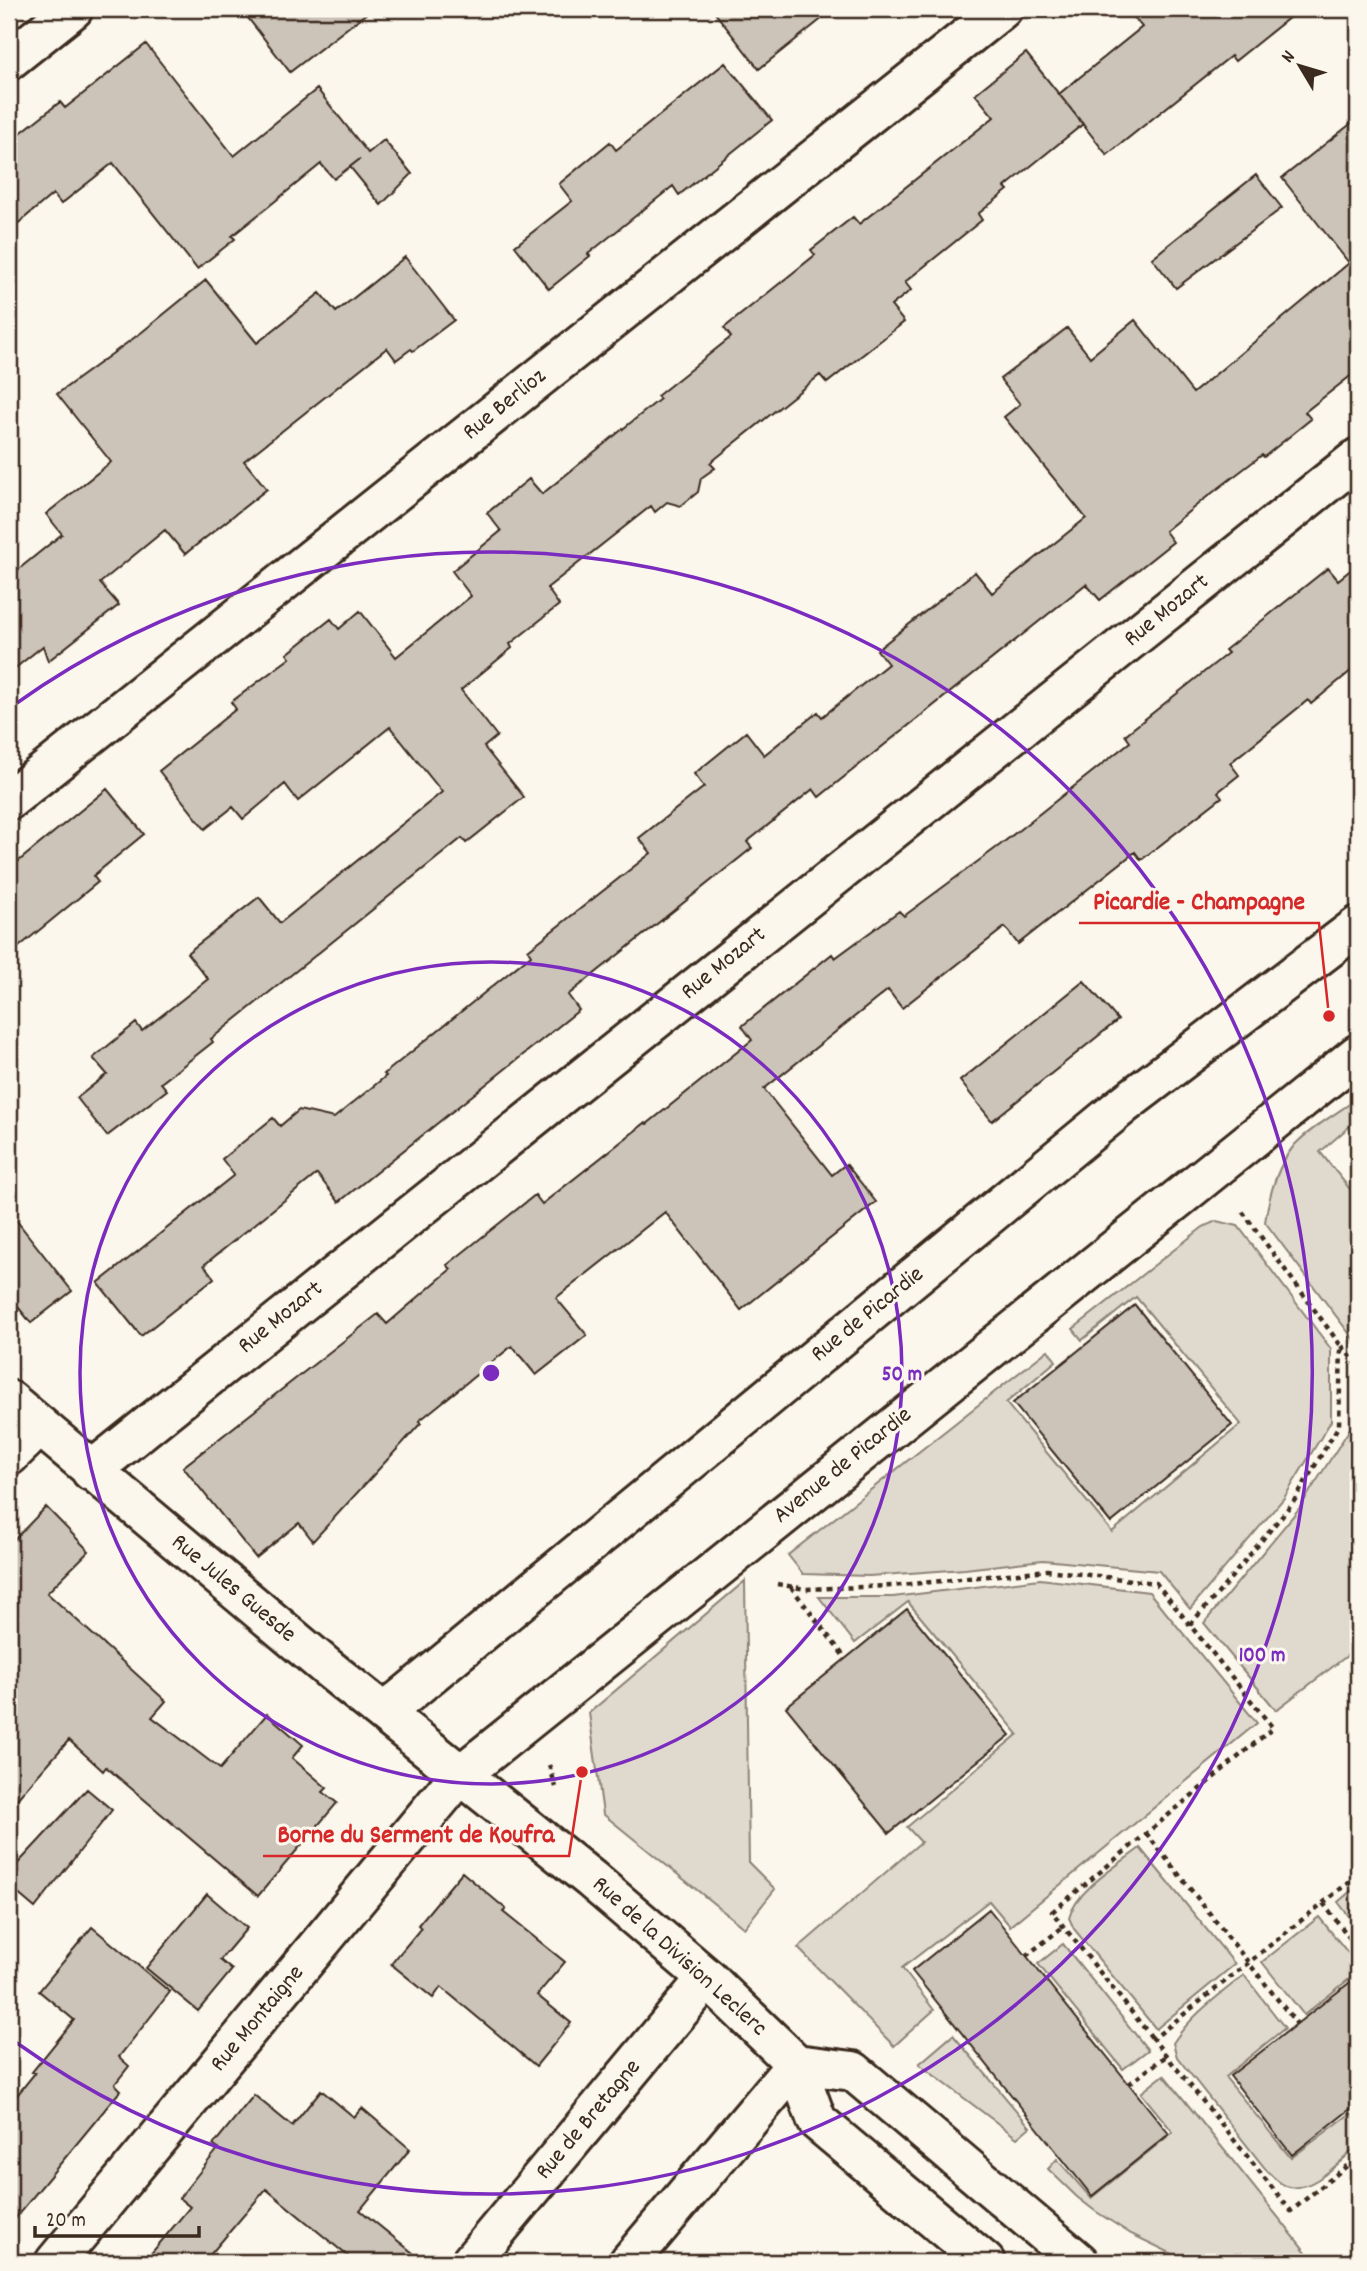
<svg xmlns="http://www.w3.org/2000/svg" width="1367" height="2271" font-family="Dekko,sans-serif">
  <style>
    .green { fill: #dfd9ce; stroke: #8d8276; stroke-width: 2 }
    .building { fill: #ccc4b9; stroke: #3b2a1e; stroke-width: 2 }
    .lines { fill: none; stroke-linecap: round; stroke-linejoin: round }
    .minor-casing { stroke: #3b2a1e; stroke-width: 44 }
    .path { stroke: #3b2a1e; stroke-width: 4.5; stroke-dasharray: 5 5; stroke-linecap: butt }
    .minor { stroke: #fbf7ec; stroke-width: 38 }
    .ring { fill: none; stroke: #7b2cbf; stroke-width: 3.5 }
    .labels { text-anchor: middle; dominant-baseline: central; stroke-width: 6; stroke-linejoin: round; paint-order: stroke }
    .street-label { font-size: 24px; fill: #3b2a1e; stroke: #fbf7ec }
    .centre { fill: #7b2cbf; stroke: #fbf7ec; stroke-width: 3.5 }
    .ring-label { font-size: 21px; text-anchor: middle; font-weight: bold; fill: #7b2cbf; stroke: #fbf7ec; stroke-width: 6; stroke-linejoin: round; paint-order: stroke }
    .leader { fill: none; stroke: #d62828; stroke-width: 2.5 }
    .callout-dot { fill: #d62828; stroke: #fbf7ec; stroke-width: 2.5 }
    .callout-label { font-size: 26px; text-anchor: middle; font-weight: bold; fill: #d62828; stroke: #fbf7ec; stroke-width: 6; stroke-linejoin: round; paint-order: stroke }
  </style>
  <rect width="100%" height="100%" fill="#fbf7ec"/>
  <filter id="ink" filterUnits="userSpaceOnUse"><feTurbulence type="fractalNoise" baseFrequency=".0143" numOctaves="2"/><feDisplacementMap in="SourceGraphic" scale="14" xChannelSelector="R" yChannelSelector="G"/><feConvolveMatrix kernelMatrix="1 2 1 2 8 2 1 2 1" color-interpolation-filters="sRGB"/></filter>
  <g filter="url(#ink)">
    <path class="green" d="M1358,1098V1119L1320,1152L1358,1199V1345L1265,1222C1269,1196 1276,1168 1293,1147C1304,1132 1342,1110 1358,1098Z
      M1216,1221L1238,1226L1331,1349V1421L1284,1498L1190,1609L1159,1571L1043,1560L965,1569L869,1576L803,1574L788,1555L1048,1350L1056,1361L1006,1403L1112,1532L1241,1424L1136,1297L1082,1340L1073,1329L1203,1227Z
      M1354,1375L1358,1380V1481L1356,1483L1358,1486V1651L1356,1649L1276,1710L1204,1623L1298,1510L1353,1424Z
      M1040,1579L1149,1592L1257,1723L1010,1926L989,1901L902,1968L934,2010L894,2046L798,1948L921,1842L907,1827L1018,1734L908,1602L855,1643L819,1597H893Z
      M745,1581L749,1863L775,1889L744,1928L603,1814L589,1713Z
      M1140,1848L1235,1964L1156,2029L1074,1929L1069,1918C1077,1889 1117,1866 1140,1848Z
      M1358,1885V1928L1338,1902Z
      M1319,1917L1358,1965V1972L1304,2015L1262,1962Z
      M1063,1944L1148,2050L1123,2069L1038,1964Z
      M1244,1975L1285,2028L1225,2077L1291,2158L1351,2113L1358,2121V2146C1341,2160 1311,2195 1286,2186C1280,2184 1273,2177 1268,2172L1177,2057L1173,2043C1191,2015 1218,1996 1244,1975Z
      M953,2035L1030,2127L1017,2138L919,2064Z
      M1164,2075L1306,2252L1303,2262H1189L1131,2234L1095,2211L1077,2197L1048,2169L1057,2159L1091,2198L1173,2132L1141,2093Z"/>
    <path class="building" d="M241,9H372L290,72Z
      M712,9H834L759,69Z
      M1127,9H1300L1235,61L1231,56L1107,155L1059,94L1142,27Z
      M146,44L234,156L317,89L368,153L384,140L412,174L381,205L350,167L360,159L334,179L321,164L232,236L235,239L197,269L113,163L61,204L53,194L9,231V142L60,102L65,108Z
      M1026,53L1083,124L1005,187L1008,190L978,214L982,220L905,282L911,290L891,306L904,322L827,383L820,375L710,463L715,468L701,478L698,492L681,506L667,502L655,512L651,506L547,588L559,605L510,644L512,648L461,690L497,736L484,747L524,797L466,843L462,838L256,1003L211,1039L213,1042L161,1083L167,1090L107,1136L77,1098L107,1074L93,1058L136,1023L142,1031L208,979L187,953L259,897L280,923L442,792L390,727L298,801L285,784L243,819L233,807L205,829L159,771L236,709L231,702L290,658L287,654L331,619L339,629L360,611L396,657L471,596L452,571L501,531L487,513L529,479L542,494L660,399L657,396L731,337L724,328L815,255L811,250L853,217L859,224L994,117L975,94Z
      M725,63L772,120L679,195L673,186L588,254L590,256L549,289L515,246L572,201L559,184L610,142L616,150Z
      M1358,118V370L1305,412L1311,419L1264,457L1262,455L1203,500L1165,531L1173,542L1100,600L1086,584L819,797L813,789L747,842L752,848L568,995L579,1010L339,1202L317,1174L204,1265L214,1278L141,1336L98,1283L234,1175L222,1159L273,1118L280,1126L299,1110L334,1118L386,1076L384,1074L531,955L528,950L651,853L639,838L704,787L694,774L746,732L764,755L818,712L822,717L888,664L877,650L975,572L992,593L1086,518L1004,417L1020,404L1000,379L1067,328L1090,357L1135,320L1193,393L1349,263L1282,178Z
      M1256,175L1282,208L1176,288L1152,258Z
      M405,257L454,320L413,351L411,349L396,360L387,348L244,461L267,489L185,554L165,530L100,583L119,605L48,661L43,646L9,673V577L62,534L46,514L111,462L57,394L142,332L206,280L257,343L320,293L336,312Z
      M1358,564V665L1311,704L1308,700L1230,763L1239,775L1218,792L1222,797L1141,860L1135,852L1018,944L1005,927L902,1008L888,990L764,1089L832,1175L846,1164L876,1202L741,1310L665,1212L556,1298L587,1335L536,1375L512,1346L419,1421L421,1423L313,1541L299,1523L256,1558L183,1467L378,1314L387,1324L451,1269L447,1265L535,1195L542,1204L645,1123L647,1124L752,1040L742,1026L832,954L835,958L899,911L904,916L1000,845L1130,742L1125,735L1228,653L1225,650L1328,568L1338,580Z
      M107,789L144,834L93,876L98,882L9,955V869Z
      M1084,981L1118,1020L992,1121L960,1081Z
      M9,1211L72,1291L31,1323L9,1296Z
      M1135,1305L1232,1425L1111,1523L1013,1403Z
      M46,1507L89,1551L47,1593L166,1701L152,1717L220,1769L267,1714L303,1745L292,1758L327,1788L323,1792L337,1803L258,1896L106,1767L103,1771L69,1740L9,1808V1545Z
      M907,1609L1010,1735L889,1833L786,1707Z
      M87,1789L112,1810L35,1908L9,1886V1873Z
      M462,1872L506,1909L503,1912L565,1962L537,1995L571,2023L536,2066L441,1987L433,1998L391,1964L421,1928L418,1925Z
      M207,1894L247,1928L220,1960L232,1970L198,2011L146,1968Z
      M989,1909L1169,2134L1092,2196L912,1971Z
      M92,1927L170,1992L119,2057L129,2066L115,2084L121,2090L9,2226V2105L35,2073L32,2072L74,2020L39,1991Z
      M1358,1976V2103L1292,2155L1230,2076Z
      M321,2090L354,2117L362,2108L410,2149L360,2210L424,2262H355L266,2189L204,2262H144L190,2207L179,2198L218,2149L213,2145L254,2095L292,2126Z"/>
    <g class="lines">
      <defs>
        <path id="minor" d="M9,60L73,9
          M9,800L1002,9
          M9,1400L329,1669L591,1879L707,1978L796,2064L817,2121L985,2262
          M9,1456L40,1426
          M91,1471L1358,458
          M384,1713L1123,1105L1358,926
          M796,2064L853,2071L1079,2262
          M55,2262L459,1776L1358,1054
          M471,2262L707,1978
          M629,2262L796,2064"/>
      </defs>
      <use href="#minor" class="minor-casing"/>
      <path class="path" d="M1342,1346L1358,1366
        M777,1584L805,1589L892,1586L1047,1570L1156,1583L1273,1728L1052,1912L1153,2039
        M791,1587L846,1659
        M1190,1624L1216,1596L1294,1501L1339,1425L1341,1346L1242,1211
        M549,1765L556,1787
        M1146,1833L1297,2024
        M1358,1875L1153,2039L1291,2211L1358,2157
        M1323,1903L1358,1949
        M1026,1956L1063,1927
        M1129,2084L1166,2056"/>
      <use href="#minor" class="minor"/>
    </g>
  </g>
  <g class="ring">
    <circle cx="491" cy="1373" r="411"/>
    <path d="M14 705A821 821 0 1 1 14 2041"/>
  </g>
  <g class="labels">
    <g class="street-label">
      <text transform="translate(505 405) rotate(-39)">Rue Berlioz</text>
      <text transform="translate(1167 611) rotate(-39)">Rue Mozart</text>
      <text transform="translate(724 964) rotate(-39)">Rue Mozart</text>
      <text transform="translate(868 1315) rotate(-39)">Rue de Picardie</text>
      <text transform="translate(281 1318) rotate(-39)">Rue Mozart</text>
      <text transform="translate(843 1466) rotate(-39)">Avenue de Picardie</text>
      <text transform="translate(233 1589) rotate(40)">Rue Jules Guesde</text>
      <text transform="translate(679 1957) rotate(42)">Rue de la Division Leclerc</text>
      <text transform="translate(258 2019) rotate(-50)">Rue Montaigne</text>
      <text transform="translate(589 2120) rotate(-50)">Rue de Bretagne</text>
    </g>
  </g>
  <circle cx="491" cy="1373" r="10" class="centre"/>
  <g class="ring-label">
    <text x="902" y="1380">50 m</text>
    <text x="1262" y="1661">100 m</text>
  </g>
  <path class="leader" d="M1329 1016L1319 923H1079M582 1772L569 1856H263"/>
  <g class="callout-dot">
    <circle cx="1329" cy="1016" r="7"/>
    <circle cx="582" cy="1772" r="7"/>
  </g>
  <g class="callout-label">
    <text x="1199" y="909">Picardie - Champagne</text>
    <text x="416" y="1842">Borne du Serment de Koufra</text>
  </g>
  <rect width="1367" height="2271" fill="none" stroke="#fbf7ec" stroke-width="35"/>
  <rect x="18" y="18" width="1332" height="2236" fill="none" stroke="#3b2a1e" stroke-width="2.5" filter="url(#ink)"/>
  <g transform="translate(1300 66) rotate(308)" stroke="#fbf7ec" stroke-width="5" paint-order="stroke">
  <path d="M0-5L12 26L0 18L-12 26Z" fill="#3b2a1e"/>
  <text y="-10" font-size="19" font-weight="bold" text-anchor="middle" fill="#3b2a1e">N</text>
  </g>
  <path d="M35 2226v10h164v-10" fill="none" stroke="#3b2a1e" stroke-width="3.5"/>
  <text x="46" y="2226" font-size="21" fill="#3b2a1e" stroke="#fbf7ec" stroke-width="5" paint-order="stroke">20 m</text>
</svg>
